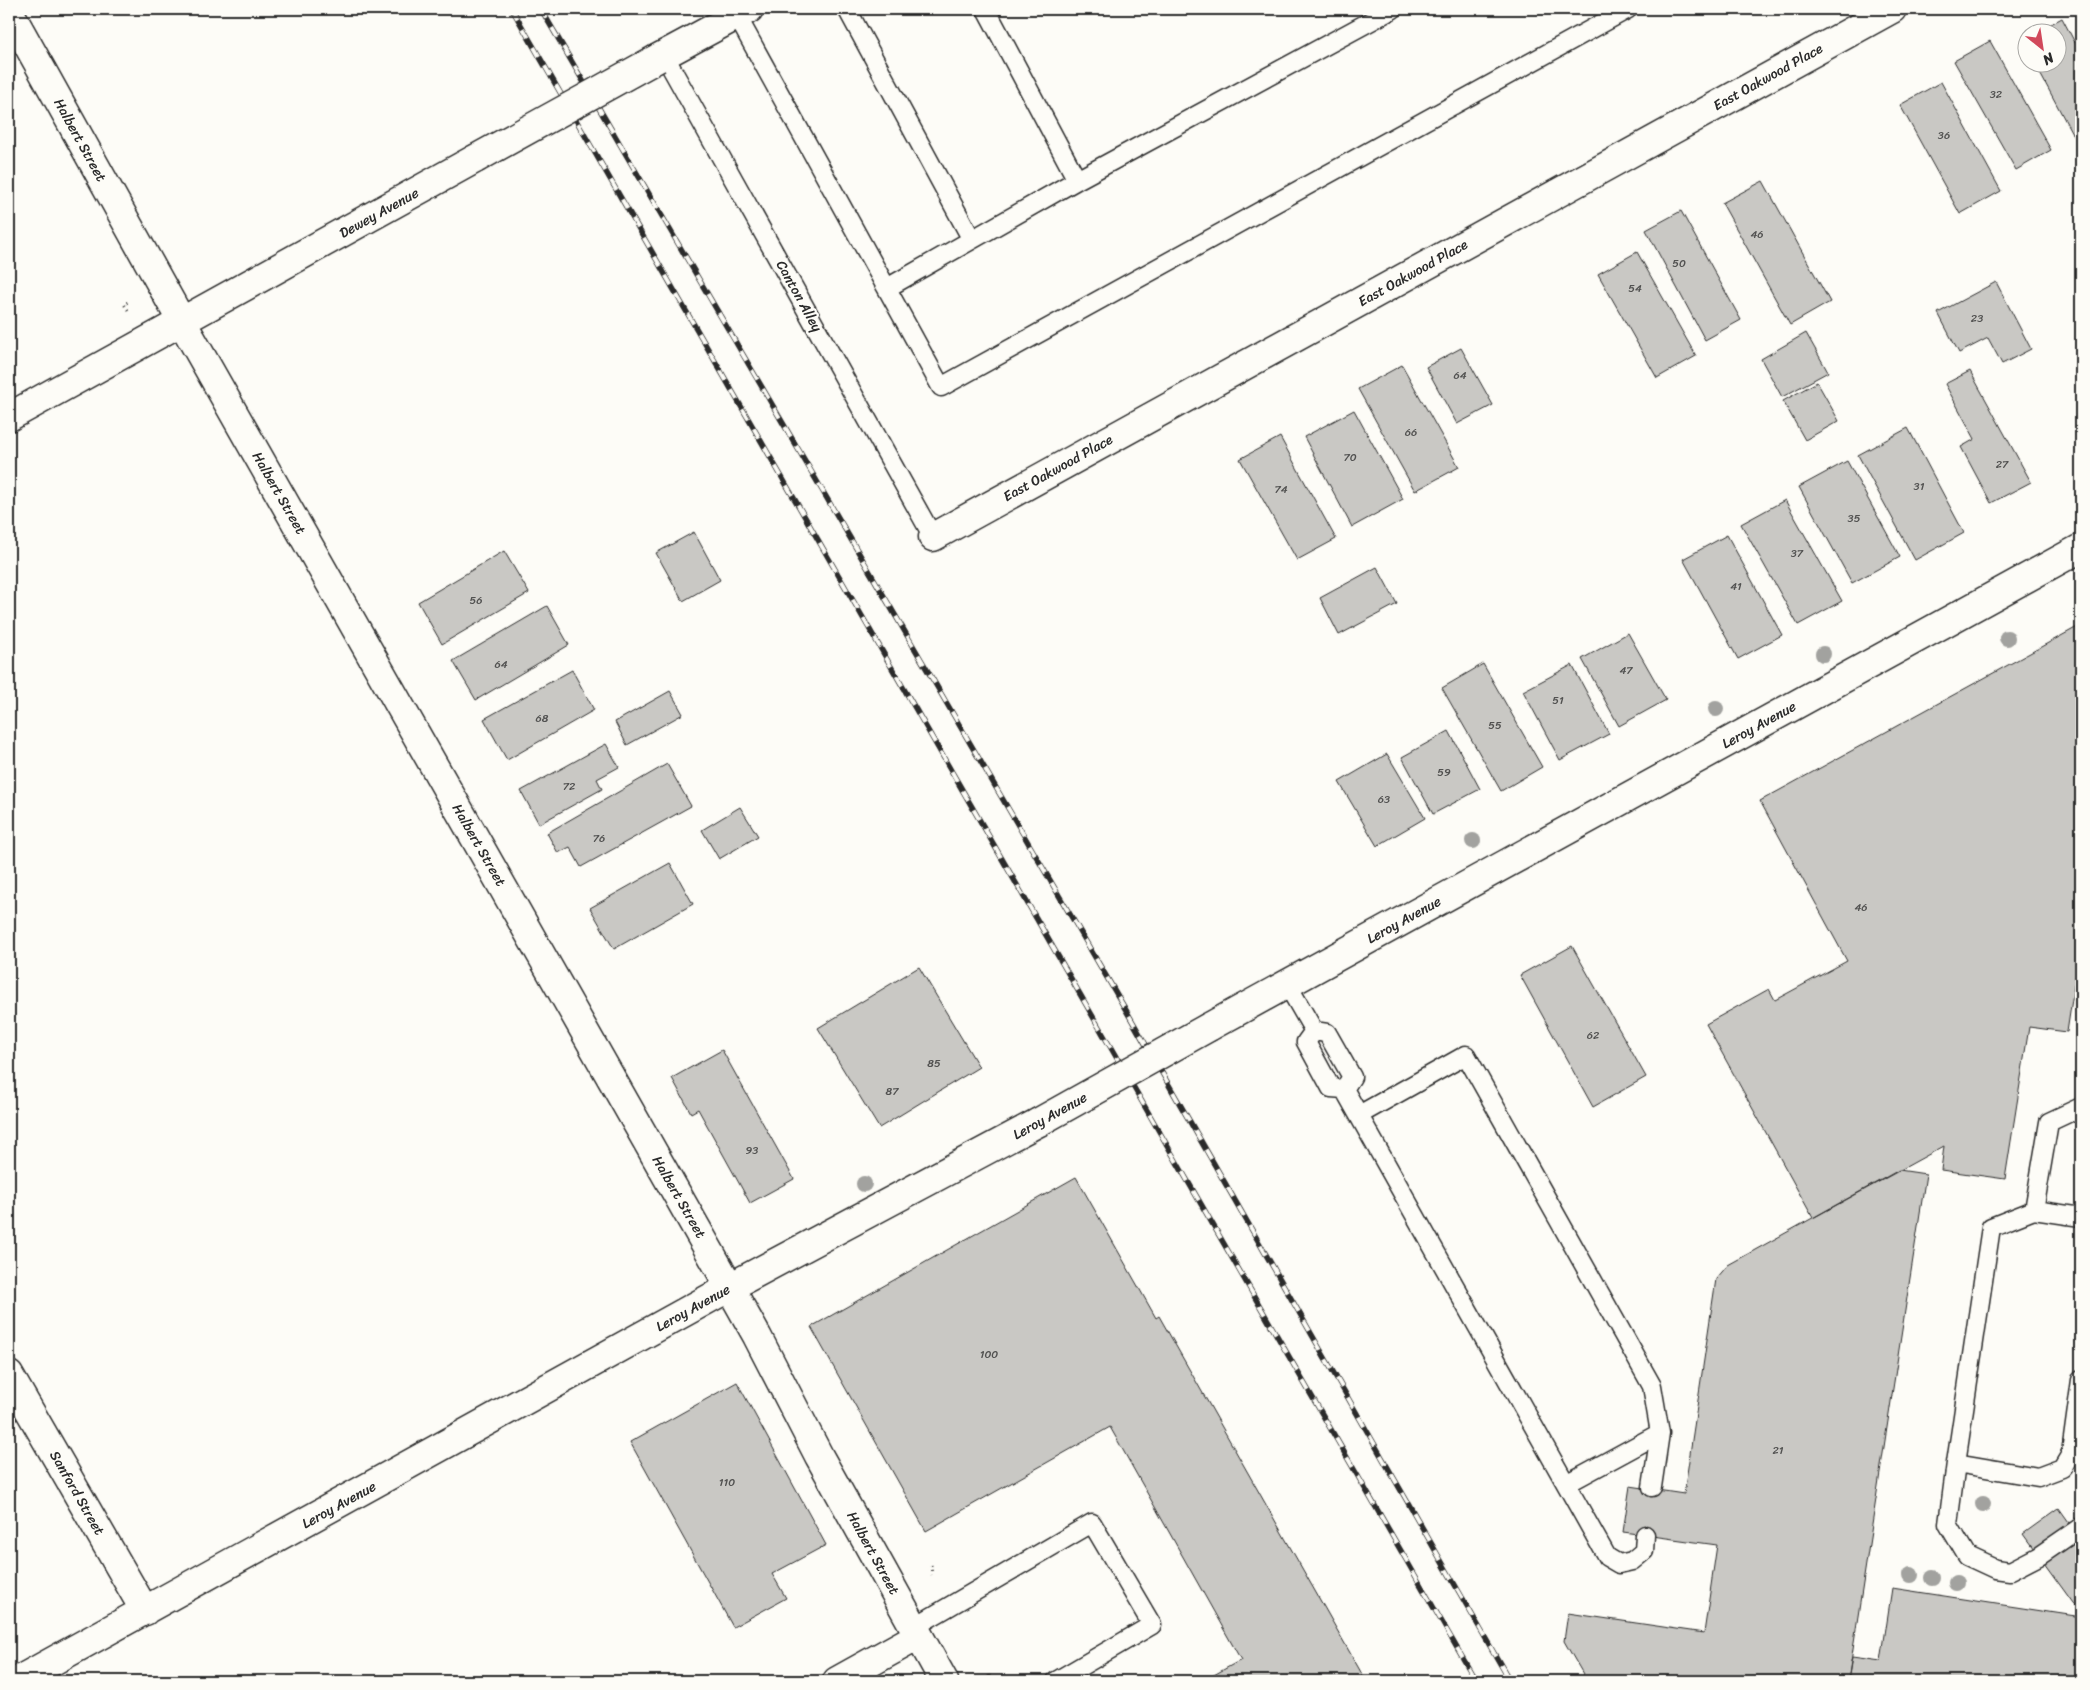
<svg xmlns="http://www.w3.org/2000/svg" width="2090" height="1690" font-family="Sriracha,sans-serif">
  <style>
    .building { fill: #c9c8c4; stroke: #2b2b2b }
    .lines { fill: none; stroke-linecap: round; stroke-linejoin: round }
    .lane-casing { stroke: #2b2b2b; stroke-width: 21 }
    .street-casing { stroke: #2b2b2b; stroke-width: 31 }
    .path { stroke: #2b2b2b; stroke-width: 3; stroke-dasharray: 1 4; stroke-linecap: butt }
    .lane { stroke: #fdfcf7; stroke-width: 18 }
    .street { stroke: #fdfcf7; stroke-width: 28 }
    .rail-casing { stroke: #2b2b2b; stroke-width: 5.5 }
    .rail { stroke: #fdfcf7; stroke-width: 4; stroke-dasharray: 11; stroke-linecap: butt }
    .street-bridge-casing { stroke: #2b2b2b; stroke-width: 31; stroke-linecap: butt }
    .street-bridge { stroke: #fdfcf7; stroke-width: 28 }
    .tree { fill: #a2a29f }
    .labels { text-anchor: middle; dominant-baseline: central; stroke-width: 4.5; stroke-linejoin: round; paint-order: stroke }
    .number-label { font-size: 11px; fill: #525251 }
    .street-label { font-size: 14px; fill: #2b2b2b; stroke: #fdfcf7 }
  </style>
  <rect width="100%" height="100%" fill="#fdfcf7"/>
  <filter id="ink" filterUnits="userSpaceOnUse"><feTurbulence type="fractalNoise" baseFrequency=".02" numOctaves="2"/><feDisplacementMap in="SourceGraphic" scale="10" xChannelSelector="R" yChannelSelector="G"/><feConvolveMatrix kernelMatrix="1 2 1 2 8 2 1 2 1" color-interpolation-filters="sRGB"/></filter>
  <g filter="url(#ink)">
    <path class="building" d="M2062,18L2081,54V133L2074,137L2034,62H2058V32H2036Z
      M2028,37V51L2022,40Z
      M1990,41L2051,150L2016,170L1954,61Z
      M1941,82L2001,191L1960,214L1900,105Z
      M1763,181L1830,302L1790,325L1722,203Z
      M1681,211L1741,320L1705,340L1646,230Z
      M1637,252L1696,356L1657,378L1598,274Z
      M1996,282L2031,349L2002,364L1988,338L1959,353L1938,313Z
      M1806,333L1828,372L1782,397L1761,359Z
      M1461,348L1493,405L1457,424L1426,367Z
      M1402,365L1459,467L1415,491L1358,389Z
      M1970,371L2031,482L1991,503L1961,447L1975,439L1945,384Z
      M1817,382L1839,421L1805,440L1783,401Z
      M1354,410L1403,499L1352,527L1304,437Z
      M1908,428L1964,533L1915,560L1858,455Z
      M1280,437L1336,539L1297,560L1240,459Z
      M1847,461L1900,557L1852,583L1799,487Z
      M1785,500L1842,601L1798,625L1741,524Z
      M694,532L720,580L683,601L656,553Z
      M1727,535L1782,635L1738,659L1683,559Z
      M504,551L529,593L442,644L418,602Z
      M1377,567L1397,604L1339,635L1320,598Z
      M547,606L569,645L476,700L453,661Z
      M2081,625V940L2067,1032L2029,1027L2005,1179L1941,1170L1944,1146L1813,1218L1706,1024L1769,989L1775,1000L1847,961L1760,801Z
      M1628,633L1666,700L1619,726L1582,659Z
      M1483,664L1542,767L1501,791L1442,688Z
      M1572,665L1609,734L1560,760L1523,691Z
      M572,670L594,710L507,760L484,719Z
      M670,691L683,714L627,745L615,722Z
      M1449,731L1480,789L1433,814L1402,757Z
      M606,744L619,767L597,779L602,789L539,824L521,791Z
      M1387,754L1425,818L1377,846L1339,782Z
      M667,764L691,806L581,867L570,847L558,853L547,833Z
      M740,807L758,836L719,859L702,830Z
      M670,863L693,904L614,949L590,908Z
      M1572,946L1646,1077L1593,1107L1520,975Z
      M919,967L979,1067L879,1128L818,1028Z
      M722,1050L794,1179L750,1203L698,1109L691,1113L672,1078Z
      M1899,1170L1926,1174L1848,1681H1587L1564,1641L1568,1613L1704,1633L1717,1545L1623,1532L1630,1486L1684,1494L1716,1279L1728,1265Z
      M1076,1177L1156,1318L1159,1316L1366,1681H1203L1241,1660L1110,1427L926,1531L811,1327Z
      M737,1382L826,1545L772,1574L786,1598L733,1627L630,1442Z
      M2059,1508L2081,1539V1614L2023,1534Z
      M1892,1588L2081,1617V1681H1848L1852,1657L1881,1661Z"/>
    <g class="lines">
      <defs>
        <path id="lane" d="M847,9L971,238
          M986,9L1077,180
          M737,16L941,387L1628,9
          M664,55L933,537
          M887,288L1077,180L1393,9
          M1287,984L1314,1031
          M1314,1031L1327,1033L1352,1077L1344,1089
          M1314,1031L1306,1042L1331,1088L1344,1089
          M1344,1089L1607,1557L1619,1564L1632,1561L1644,1551L1645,1535
          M2081,1107L2049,1122L2034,1210L2081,1217
          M1359,1115L1466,1055L1652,1386L1660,1433L1652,1487
          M2034,1210L1991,1227L1956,1463L2038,1477L2062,1468L2071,1453L2081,1380
          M1956,1463L1948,1524L1967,1556L1995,1569L2010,1571L2039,1556L2081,1527
          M1566,1484L1660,1433
          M914,1627L1092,1523L1152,1625L1056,1681"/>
        <path id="street" d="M9,11L182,322L711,1254L757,1336L819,1456L944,1681
          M658,58L749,9
          M9,417L475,159
          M933,537L1892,9
          M1209,1027L2081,548
          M9,1375L145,1611
          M17,1681L730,1287L1039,1122
          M837,1681L918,1636"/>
      </defs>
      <use href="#lane" class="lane-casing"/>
      <use href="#street" class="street-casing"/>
      <path class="path" d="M128,310L124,304L130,301
        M931,1565L932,1575
        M989,1675L990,1681"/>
      <use href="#lane" class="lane"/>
      <use href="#street" class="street"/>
      <defs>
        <path id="rail" d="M512,9L1476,1681
          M541,9L1130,1017L1510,1681"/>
      </defs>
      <use href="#rail" class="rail-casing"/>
      <use href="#rail" class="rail"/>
      <defs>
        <path id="street-bridge" d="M475,159L658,58
          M1039,1122L1209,1027"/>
      </defs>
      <use href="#street-bridge" class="street-bridge-casing"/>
      <use href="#street-bridge" class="street-bridge"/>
    </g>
    <g class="tree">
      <circle cx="2007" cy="638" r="8"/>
      <circle cx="1823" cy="654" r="8"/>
      <circle cx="1716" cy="709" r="8"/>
      <circle cx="1473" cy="841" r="8"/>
      <circle cx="864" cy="1184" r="8"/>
      <circle cx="1983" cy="1504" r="8"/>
      <circle cx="1911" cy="1575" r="8"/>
      <circle cx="1932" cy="1578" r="8"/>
      <circle cx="1956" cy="1583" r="8"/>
    </g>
  </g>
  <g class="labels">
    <g class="number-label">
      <text x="1996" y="94">32</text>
      <text x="1944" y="135">36</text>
      <text x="1757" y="234">46</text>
      <text x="1679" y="263">50</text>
      <text x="1635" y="288">54</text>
      <text x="1977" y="318">23</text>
      <text x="1460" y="375">64</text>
      <text x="1411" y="432">66</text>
      <text x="1350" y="457">70</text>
      <text x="2002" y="464">27</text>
      <text x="1919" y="486">31</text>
      <text x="1281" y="489">74</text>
      <text x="1854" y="518">35</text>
      <text x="1797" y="553">37</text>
      <text x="1736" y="586">41</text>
      <text x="476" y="600">56</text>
      <text x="501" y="664">64</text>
      <text x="1626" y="670">47</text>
      <text x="1558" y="700">51</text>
      <text x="542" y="718">68</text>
      <text x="1495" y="725">55</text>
      <text x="1444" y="772">59</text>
      <text x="569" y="786">72</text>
      <text x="1384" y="799">63</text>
      <text x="599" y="838">76</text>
      <text x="1861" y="907">46</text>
      <text x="1593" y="1035">62</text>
      <text x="934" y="1063">85</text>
      <text x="892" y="1091">87</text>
      <text x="752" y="1150">93</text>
      <text x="989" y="1354">100</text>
      <text x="1778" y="1450">21</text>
      <text x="727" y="1482">110</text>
    </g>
    <g class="street-label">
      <text transform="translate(1768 77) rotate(-29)">East Oakwood Place</text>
      <text transform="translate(80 140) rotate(61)">Halbert Street</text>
      <text transform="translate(379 213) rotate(-29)">Dewey Avenue</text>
      <text transform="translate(1413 273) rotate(-29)">East Oakwood Place</text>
      <text transform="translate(799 296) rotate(61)">Canton Alley</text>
      <text transform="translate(1058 468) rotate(-29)">East Oakwood Place</text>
      <text transform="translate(279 493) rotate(60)">Halbert Street</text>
      <text transform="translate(1759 725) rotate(-29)">Leroy Avenue</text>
      <text transform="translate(479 845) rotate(60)">Halbert Street</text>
      <text transform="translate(1404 920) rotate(-29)">Leroy Avenue</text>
      <text transform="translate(1050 1116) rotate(-29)">Leroy Avenue</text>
      <text transform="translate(679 1197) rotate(60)">Halbert Street</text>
      <text transform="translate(693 1308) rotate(-29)">Leroy Avenue</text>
      <text transform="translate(77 1493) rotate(60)">Sanford Street</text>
      <text transform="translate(339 1505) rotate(-29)">Leroy Avenue</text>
      <text transform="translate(873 1553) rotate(61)">Halbert Street</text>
    </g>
  </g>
  <rect width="2090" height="1690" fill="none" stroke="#fdfcf7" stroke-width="30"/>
  <rect x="15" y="15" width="2060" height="1660" fill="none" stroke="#2b2b2b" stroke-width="2" filter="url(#ink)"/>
  <g transform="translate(2042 48) rotate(150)"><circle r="24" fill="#fdfcf7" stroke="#a9a8a5"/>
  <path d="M0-4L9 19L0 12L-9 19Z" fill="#d1495b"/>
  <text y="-8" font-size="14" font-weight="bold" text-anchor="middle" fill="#2b2b2b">N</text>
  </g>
</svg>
